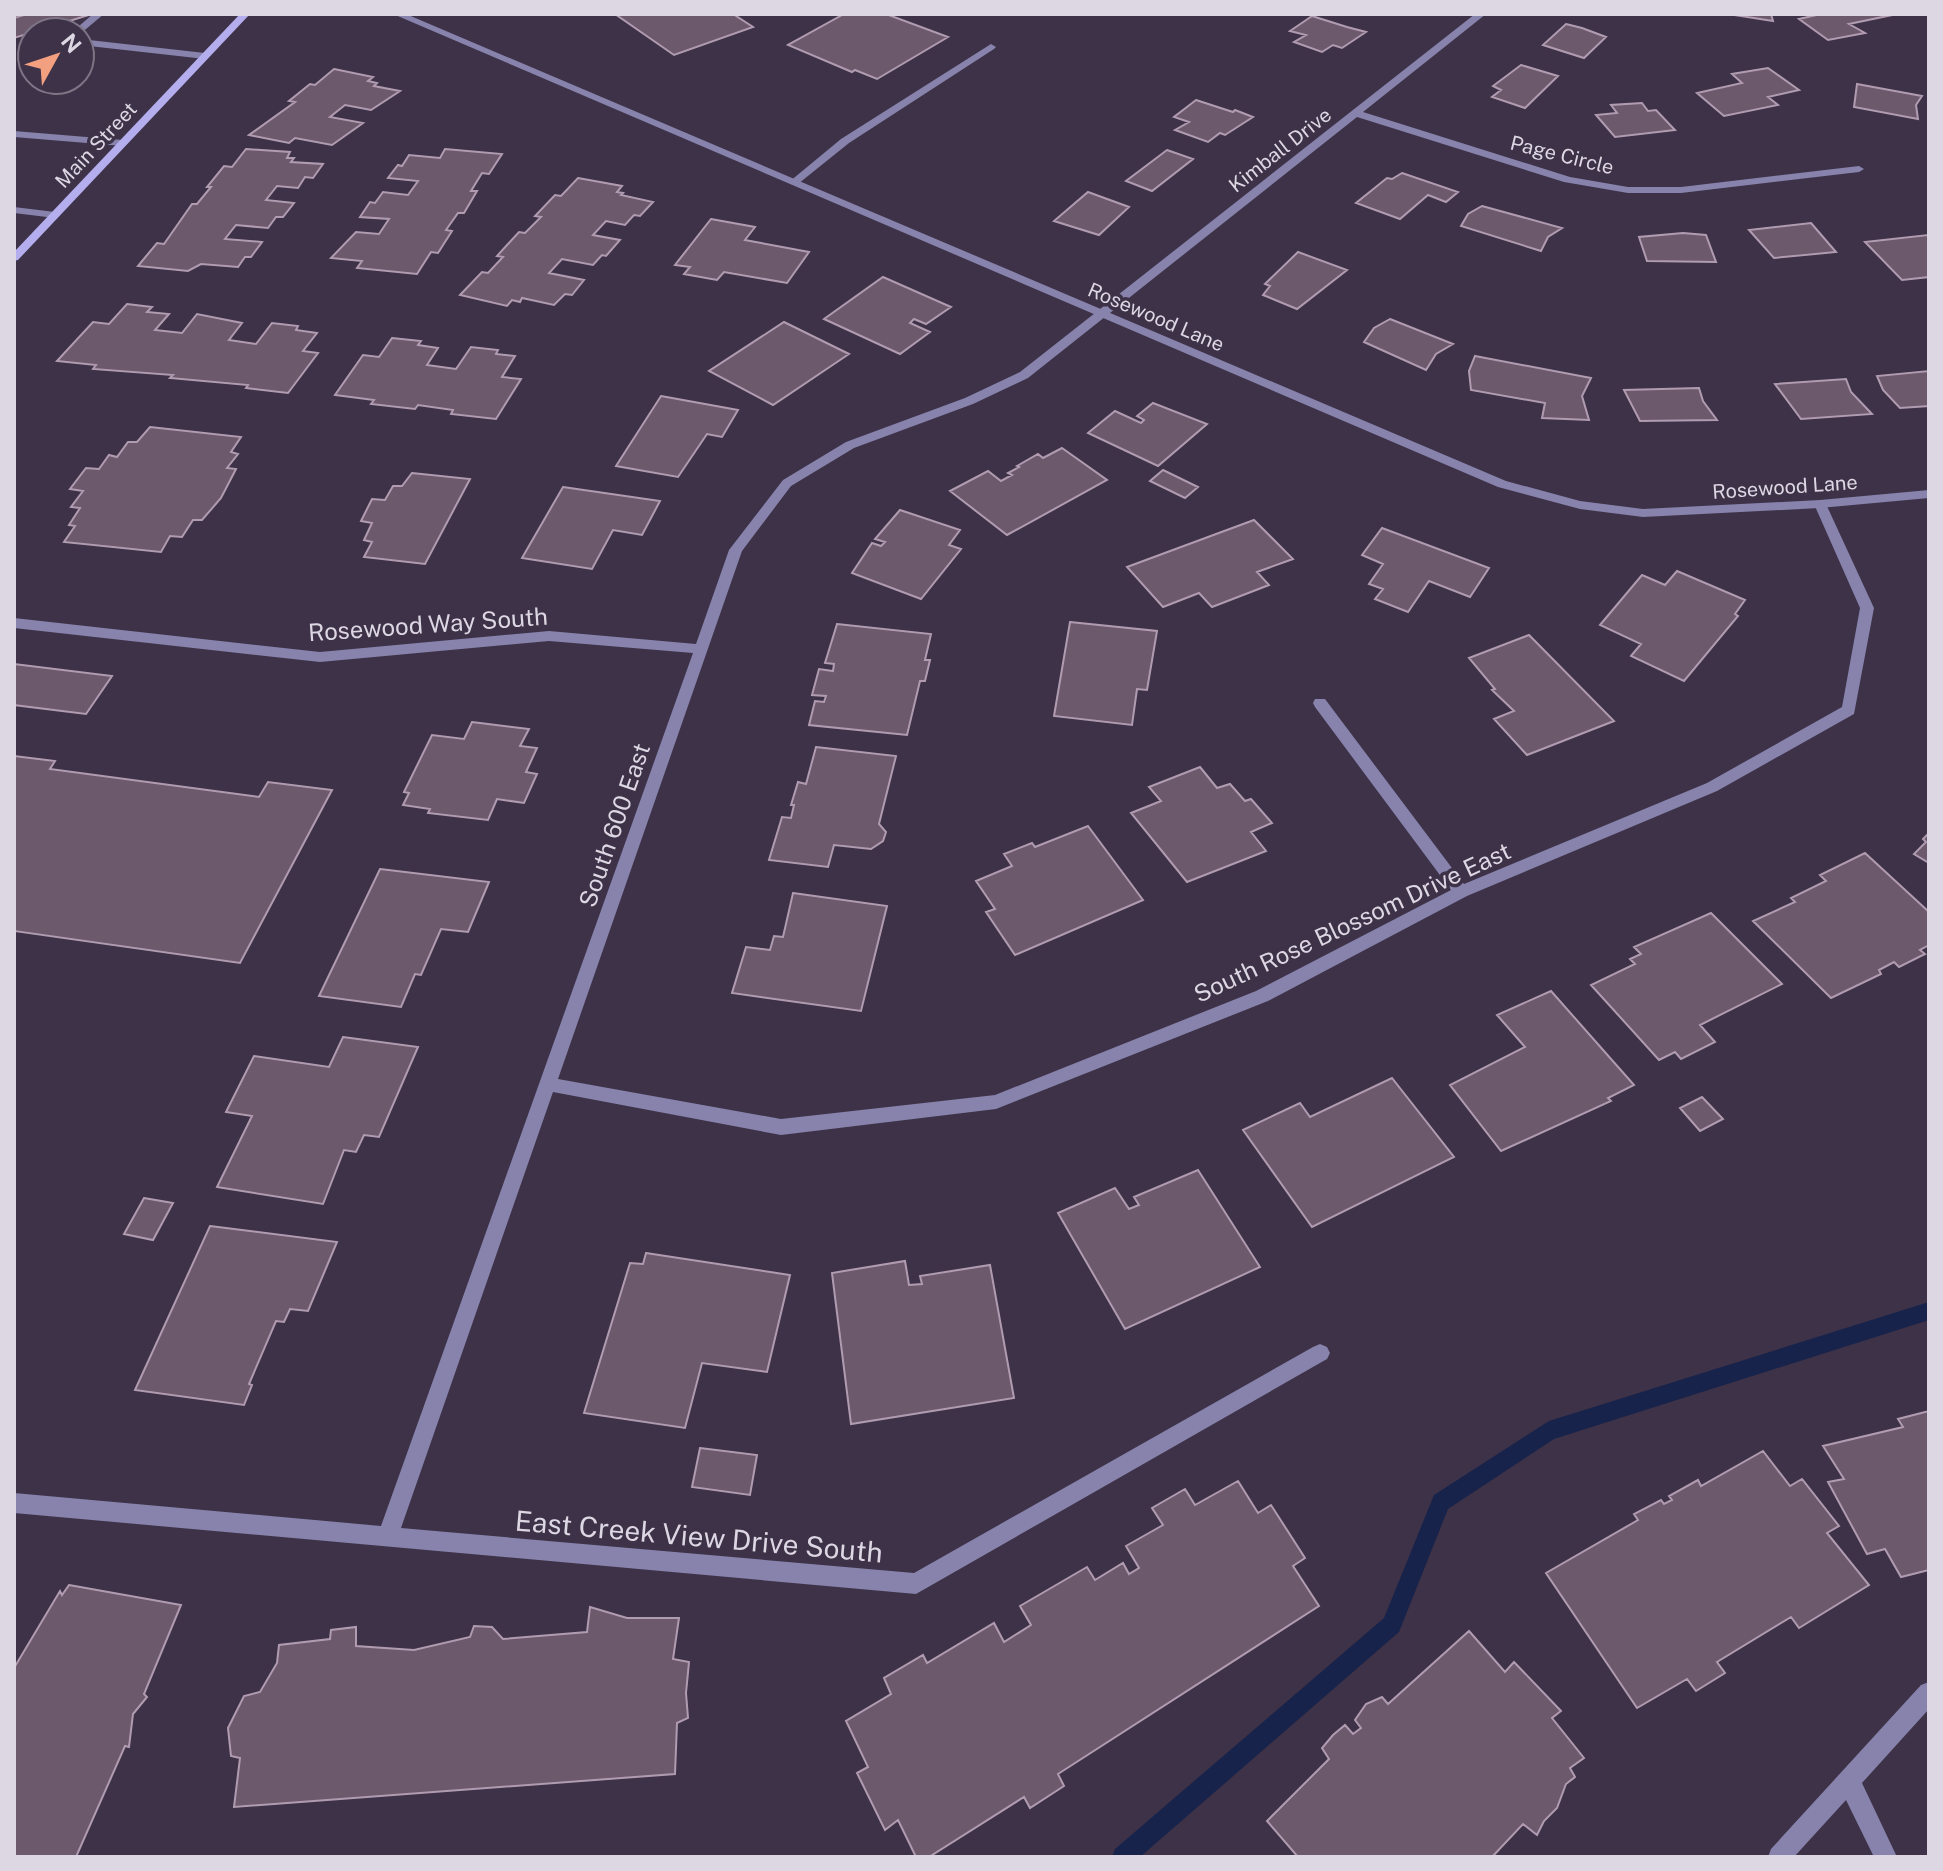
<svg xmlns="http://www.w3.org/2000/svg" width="1943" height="1871" font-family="'Public Sans',sans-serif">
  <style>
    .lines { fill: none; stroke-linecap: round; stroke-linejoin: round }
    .stream { fill: #18234b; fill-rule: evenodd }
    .building { fill: #6c596c; stroke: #b19bb1; stroke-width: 2 }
    .service { fill: #8783ac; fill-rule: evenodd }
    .minor { fill: #8783ac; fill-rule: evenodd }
    .tertiary { fill: #8783ac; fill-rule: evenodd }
    .secondary { fill: #b4adee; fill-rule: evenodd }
    .labels { text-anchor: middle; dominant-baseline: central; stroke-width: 7; stroke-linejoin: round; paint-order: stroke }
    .far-street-label { font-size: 20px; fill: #ddd7e4; stroke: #3d3247 }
    .street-label { font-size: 24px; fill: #ddd7e4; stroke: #3d3247 }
    .near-street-label { font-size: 28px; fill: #ddd7e4; stroke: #3d3247 }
  </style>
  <rect width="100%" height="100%" fill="#3d3247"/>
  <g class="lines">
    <path class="stream" d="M1929,1302V1320L1554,1439L1448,1509L1399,1632L1140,1857H1112L1115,1849L1384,1618L1434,1495L1549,1421Z"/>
  </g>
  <path class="building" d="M27,14H92L14,38V18Z
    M615,14H733L753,27L674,55Z
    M844,14H886L948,37L877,79L855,70L852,72L788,45Z
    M1728,14H1771L1773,21Z
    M1821,14H1890L1892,15L1849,24L1865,33L1828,40L1799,19Z
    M1312,16L1347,27L1366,32L1342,48L1333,45L1322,52L1294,42L1306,35L1290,31Z
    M1566,24L1582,28L1606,37L1584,58L1543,45Z
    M1521,65L1558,76L1525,108L1492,97L1501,90L1493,86Z
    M1768,68L1799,90L1768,97L1778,105L1724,116L1697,93L1742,83L1732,74Z
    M334,69L373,77L368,81L377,83L374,86L400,91L371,110L345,105L330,117L363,123L332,145L295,138L289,143L249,135L295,102L289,101L310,84L315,85Z
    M1857,84L1922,96L1916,105L1918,119L1854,107Z
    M1196,100L1233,112L1235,110L1253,117L1225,135L1220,133L1208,142L1175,130L1189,122L1174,117Z
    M1642,103L1648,111L1656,110L1675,130L1615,137L1596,115L1617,113L1611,105Z
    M246,149L290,152L287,158H294L291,162L323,164L313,178L305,177L298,188L277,186L266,200L294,203L283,217H276L268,228L236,225L225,239L262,242L251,257H245L238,267L201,264L188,271L138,266L157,243L164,244L192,204H197L211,187H207L224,166L232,167Z
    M445,149L502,154L489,174L482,173L471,191H477L464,213H458L446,230L452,231L438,253L431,252L417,274L357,268L362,261L331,258L356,232L379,234L389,219L360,217L370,202L375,203L383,192L408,195L418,181L388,178L398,165L402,166L409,155L440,158Z
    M1167,150L1193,159L1152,191L1126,181Z
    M1402,173L1458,192L1446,202L1428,195L1400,219L1356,203L1387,178L1392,179Z
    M578,178L622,186L617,192L623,193L621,195L653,202L640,216L634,215L625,225L606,221L593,235L620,240L606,256L602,255L593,265L562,259L549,273L584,280L572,295L565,294L554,305L522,298L520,302L512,300L507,306L460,295L482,272L488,273L503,257L497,256L519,232L525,233L541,217L535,216L555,195L561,196Z
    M1088,192L1129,207L1099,235L1054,221Z
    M1482,206L1562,228L1548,237L1541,251L1461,226L1468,214Z
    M711,219L755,227L745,240L809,252L787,283L724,272L717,280L684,274L690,267L675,265Z
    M1811,223L1836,252L1774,258L1749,230Z
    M1683,233L1706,235L1716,262L1647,261L1639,237Z
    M1928,235L1929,277L1902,280L1865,242Z
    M1298,252L1347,270L1297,309L1263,295L1270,286L1265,284Z
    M883,277L951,307L926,324L914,319L910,323L930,332L900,354L824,319Z
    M127,304L152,307L147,312L169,314L155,330L182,333L197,314L242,323L229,340L256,344L272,323L298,326L296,330L317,333L303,351L318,353L288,393L246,388L248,385L170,378L173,375L93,369L96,365L57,361L93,322L109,324Z
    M1390,319L1453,344L1436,354L1426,370L1364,342L1374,328Z
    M784,322L849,354L773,405L709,371Z
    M392,338L421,341L418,345L438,348L427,365L456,369L471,347L498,350L496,354L515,356L502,377L521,379L496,419L451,414L453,410L418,405L415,409L371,404L374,400L335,395L363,355L379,357Z
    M1475,356L1591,378L1582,396L1589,420L1542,418L1545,403L1471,390L1469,371Z
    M1929,371V406L1900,408L1883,390L1877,376Z
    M1846,379L1851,392L1872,414L1801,419L1775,384Z
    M1699,388L1703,401L1717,420L1640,421L1624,390Z
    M661,396L738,410L722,437L707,434L678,477L616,466Z
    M1153,403L1207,424L1158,466L1088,433L1115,411L1141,423L1144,420L1137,416Z
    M150,427L241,437L231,452L238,454L227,468L236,469L221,498L202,520H193L182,537L170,536L161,552L64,542L75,526L69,525L80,508L71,507L83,491L70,489L86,468L99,469L109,455L117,457L128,442H137Z
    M1062,448L1107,480L1007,535L950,491L988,471L1001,481L1012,475L1008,473L1019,467L1017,466L1038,454L1043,458Z
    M1163,470L1198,487L1185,498L1150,481Z
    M412,473L470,479L425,564L364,557L372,542L364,540L372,523L361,521L372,499L385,500L393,486H402Z
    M563,487L660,501L642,535L613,530L592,569L522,558Z
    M900,510L960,530L949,545L961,549L921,599L852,573L872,543L881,546L885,542L875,539Z
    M1254,520L1293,559L1257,572L1269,585L1212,607L1199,593L1163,607L1127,567Z
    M1382,528L1489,568L1470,597L1429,581L1408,612L1375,599L1383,589L1369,584L1383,564L1362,555Z
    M1677,571L1745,600L1735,614L1738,616L1684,681L1631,656L1641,644L1600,625L1642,575L1665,585Z
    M1070,622L1157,631L1147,690L1137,689L1132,725L1054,716Z
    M837,624L931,634L925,660H930L925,681H920L907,735L809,725L815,701L824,702L826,696L812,695L819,669L833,671L834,664L825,663Z
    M1529,635L1614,721L1527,755L1494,719L1514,711L1492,690L1495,689L1469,658Z
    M14,664L112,676L86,714L14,705Z
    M472,722L529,729L520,746L537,748L526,772L537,774L524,803L497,799L488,820L428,813L430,809L403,805L409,793L404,792L432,735L464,739Z
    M816,747L896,756L879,824L886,832L883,841L871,849L834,845L828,867L769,860L782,817L791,818L794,805H791L798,782L806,784Z
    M14,756L55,761L50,769L259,797L268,782L332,790L240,963L14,931Z
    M1200,767L1217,788L1230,784L1245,801L1251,799L1272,823L1251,832L1266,851L1187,882L1131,813L1161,801L1149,787Z
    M1088,826L1143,900L1015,955L986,912L995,909L976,881L1012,866L1004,854L1032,843L1035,847Z
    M1929,833V863L1914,854L1926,842L1923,839Z
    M1865,853L1929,912V945L1920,950L1925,954L1899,967L1894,962L1879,970L1881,974L1831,998L1753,921L1795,902L1791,898L1826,881L1820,875Z
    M380,869L489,882L468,932L441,929L421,975L415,974L401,1007L319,996Z
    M793,893L887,906L861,1011L732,993L746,947L770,950L774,936L783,937Z
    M1711,913L1782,984L1700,1025L1715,1042L1681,1059L1675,1052L1659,1060L1591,985L1635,964L1630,959L1641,954L1634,947Z
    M1551,991L1634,1085L1608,1098L1611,1101L1501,1151L1450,1085L1525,1047L1497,1015Z
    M343,1037L418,1047L379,1137L364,1135L356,1152L344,1150L323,1204L217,1187L252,1116L226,1112L254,1056L329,1067Z
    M1392,1078L1454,1157L1312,1227L1243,1130L1300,1103L1310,1117Z
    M1702,1097L1723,1119L1700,1131L1680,1108Z
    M1198,1170L1260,1267L1125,1329L1058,1213L1115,1188L1129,1209L1139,1205L1134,1197Z
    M144,1198L173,1203L153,1240L124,1234Z
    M210,1226L337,1242L308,1311L290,1309L284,1322L276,1321L249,1384L252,1385L244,1405L135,1390Z
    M646,1253L790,1275L767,1372L702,1363L685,1428L584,1413L630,1263L643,1264Z
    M905,1261L909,1285L922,1284L920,1276L990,1265L1014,1398L851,1424L832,1273Z
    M1929,1411V1570L1901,1577L1885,1549L1867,1554L1828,1482L1844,1479L1823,1446L1903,1427L1898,1419Z
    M700,1448L757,1455L750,1495L692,1487Z
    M1763,1451L1790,1486L1802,1479L1839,1526L1827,1533L1869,1585L1799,1628L1791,1617L1717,1662L1725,1673L1696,1691L1687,1679L1637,1708L1546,1573L1638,1520L1634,1514L1661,1500L1664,1504L1672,1500L1669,1496L1698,1480L1701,1486Z
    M1238,1481L1258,1513L1271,1505L1305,1558L1293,1566L1319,1606L1058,1774L1064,1786L1030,1808L1024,1797L929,1857H916L898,1820L885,1830L857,1773L868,1767L846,1721L891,1694L884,1678L923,1655L927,1663L994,1623L1004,1642L1031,1625L1020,1606L1087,1567L1095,1580L1123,1563L1129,1574L1139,1568L1126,1546L1163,1525L1152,1508L1185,1489L1195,1505Z
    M69,1585L181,1605L144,1694L147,1697L133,1714L129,1747L125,1746L76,1857H14V1668L60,1591L62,1595Z
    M590,1607L627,1618H679L673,1659L689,1662L686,1693L688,1718L677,1723L675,1774L234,1807L240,1758L231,1756L228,1728L244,1696L260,1692L277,1663L279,1645L330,1639L331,1630L356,1627V1646L414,1650L470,1637L474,1626L492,1627L503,1639L587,1632Z
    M1469,1631L1505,1672L1514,1662L1561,1711L1552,1718L1584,1758L1570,1768L1575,1777L1566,1784L1557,1808L1544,1821L1537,1835L1523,1824L1492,1857H1298L1267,1821L1329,1759L1322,1748L1333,1735L1345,1725L1353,1734L1361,1728L1355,1720L1366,1704L1382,1697L1388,1704Z"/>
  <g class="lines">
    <path class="service" d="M93,14H104L80,34L72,32Z
      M80,39L205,53L210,56L205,59L80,45Z
      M991,44L996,47L994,49L849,143L798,184L789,182L841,139Z
      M14,131L123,140L128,143L123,146L14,137Z
      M14,207L55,212L60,215L55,218L14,213Z"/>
    <path class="minor" d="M1475,14H1486L1363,112L1570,177L1628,187H1681L1859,166L1864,169L1859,172L1681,193H1628L1564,182L1357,117L1028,378L973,404L854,448L791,486L742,551L558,1079L781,1119L995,1095L1256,991L1451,890L1315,707L1313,703L1315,699H1325L1464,884L1707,783L1842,707L1860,608L1814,504L1820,500L1826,504L1874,608L1854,714L1717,791L1467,896L1268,1001L996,1109L781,1135L553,1092L401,1528L914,1573L1313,1347L1320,1344L1327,1347L1330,1353L1327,1359L916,1594L14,1513V1493L381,1526L693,653L549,641L320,662L14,628V618L320,652L549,631L696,644L729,550L783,480L846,442L965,398L1020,372Z
      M1929,1682V1709L1862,1783L1897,1857H1874L1846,1800L1794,1857H1768L1771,1849L1921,1685Z"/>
    <path class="tertiary" d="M393,14H406L1506,481L1580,501L1643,509L1820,500L1929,490V498L1820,508L1643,517L1580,509L1498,487Z"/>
    <path class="secondary" d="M240,14H250L18,260L14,261V252Z"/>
  </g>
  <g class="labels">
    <g class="far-street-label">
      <text transform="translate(96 145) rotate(-47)">Main Street</text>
      <text transform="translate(1280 150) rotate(-38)">Kimball Drive</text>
      <text transform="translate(1562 155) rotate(14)">Page Circle</text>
      <text transform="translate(1156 317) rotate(23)">Rosewood Lane</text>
      <text transform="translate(1785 487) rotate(-4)">Rosewood Lane</text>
    </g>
    <g class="street-label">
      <text transform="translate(428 624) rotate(-4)">Rosewood Way South</text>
      <text transform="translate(614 825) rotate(-71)">South 600 East</text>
      <text transform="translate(1352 922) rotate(-25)">South Rose Blossom Drive East</text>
    </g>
    <g class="near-street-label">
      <text transform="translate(699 1536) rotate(5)">East Creek View Drive South</text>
    </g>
  </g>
  <rect width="1943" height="1871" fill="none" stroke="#ddd7e4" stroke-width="32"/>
  <g transform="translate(56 56) rotate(50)"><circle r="38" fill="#3d3247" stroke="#7d7486" stroke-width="2"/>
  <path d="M0-6L14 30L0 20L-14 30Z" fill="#f2a080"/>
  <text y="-12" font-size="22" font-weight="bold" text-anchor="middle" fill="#ddd7e4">N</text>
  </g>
</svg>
